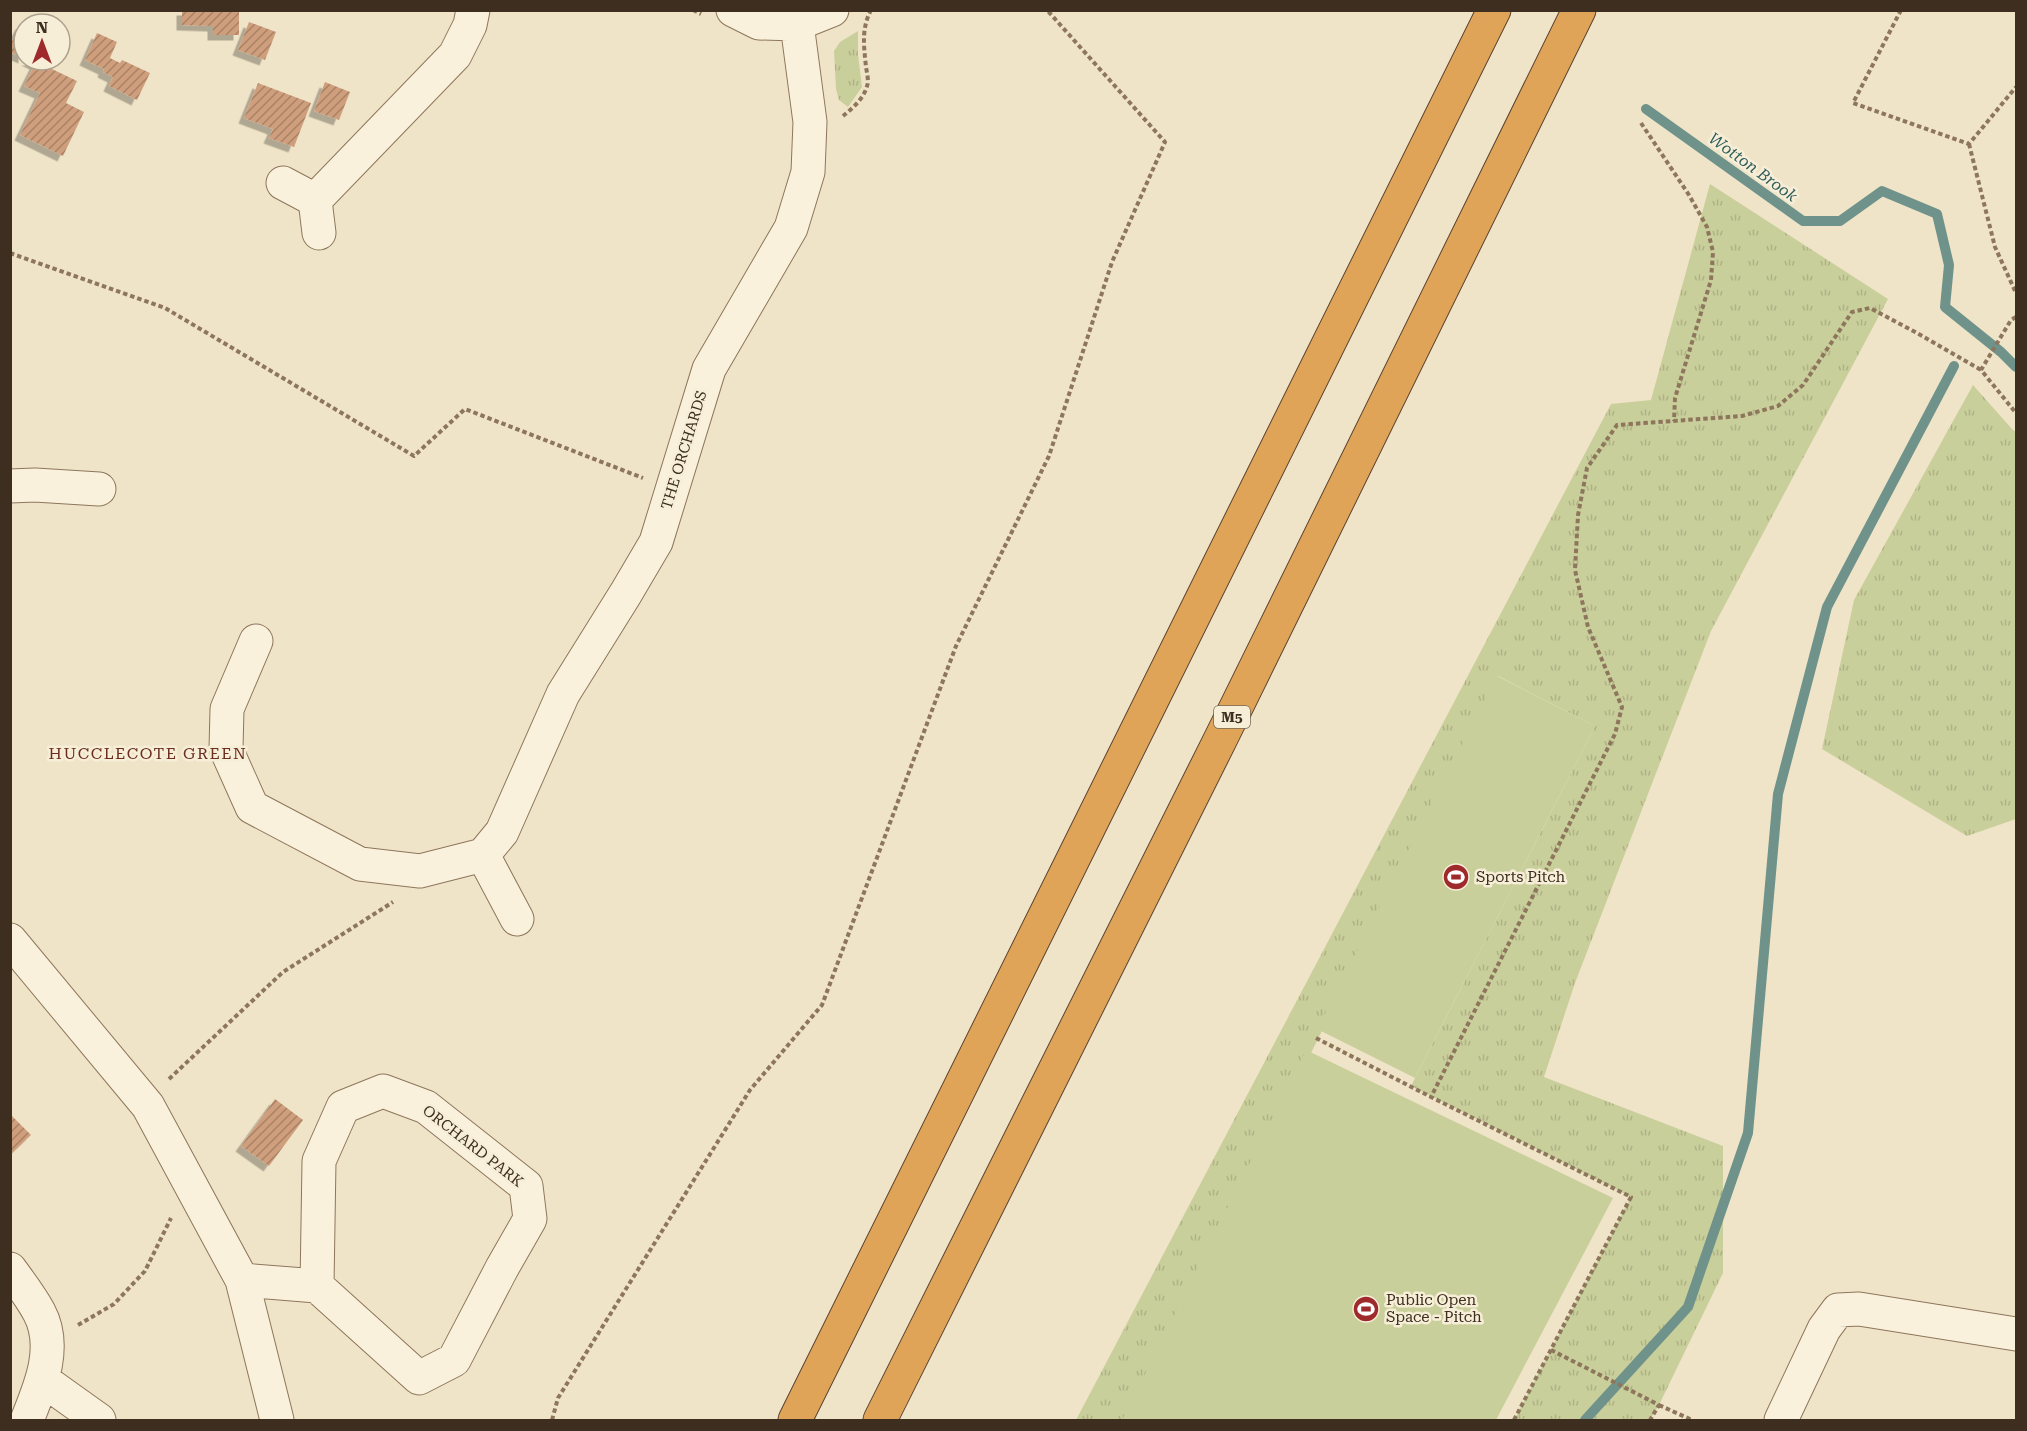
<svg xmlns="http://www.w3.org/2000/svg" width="2027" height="1431" font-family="'Roboto Serif',serif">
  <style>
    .grass { fill: url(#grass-tufts) }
    .pitch { fill: #c9cf9b }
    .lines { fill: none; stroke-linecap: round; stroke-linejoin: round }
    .stream { stroke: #6f938a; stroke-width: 10 }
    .building { fill: url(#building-hatch); filter: url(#shadow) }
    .street-casing { stroke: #8d765c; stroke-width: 35 }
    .highway-casing { stroke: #5b4430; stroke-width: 35 }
    .path { stroke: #8d765c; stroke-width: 4; stroke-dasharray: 4.5 3; stroke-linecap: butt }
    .street { stroke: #faf1dc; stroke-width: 33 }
    .highway { stroke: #e0a458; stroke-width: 33 }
    .labels { text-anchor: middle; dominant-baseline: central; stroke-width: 5; stroke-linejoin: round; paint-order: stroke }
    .shield { fill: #f7eed8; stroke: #756857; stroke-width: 1.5 }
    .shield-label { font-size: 14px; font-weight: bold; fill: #3d2e20 }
    .street-label { font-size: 15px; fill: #3d2e20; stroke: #f7eed8 }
    .poi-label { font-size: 15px; fill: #3d2e20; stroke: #f7eed8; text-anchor: start }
    .water-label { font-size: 16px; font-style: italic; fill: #2f5d5a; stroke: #f7eed8 }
    .neighbourhood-label { font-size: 16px; letter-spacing: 1.5px; fill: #6b2e1e; stroke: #f7eed8 }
  </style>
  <defs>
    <pattern id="grass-tufts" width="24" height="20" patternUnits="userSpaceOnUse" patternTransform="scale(1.5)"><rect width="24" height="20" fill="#c9cf9b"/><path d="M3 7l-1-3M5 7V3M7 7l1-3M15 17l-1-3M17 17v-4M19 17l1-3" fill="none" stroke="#aeb285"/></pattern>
    <pattern id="building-hatch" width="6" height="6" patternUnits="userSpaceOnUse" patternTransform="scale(1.5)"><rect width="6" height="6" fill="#cf9f7d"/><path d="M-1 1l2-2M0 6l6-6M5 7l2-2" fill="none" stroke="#a98266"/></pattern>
    <filter id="shadow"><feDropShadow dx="-5.5" dy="5.5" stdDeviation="0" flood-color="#0004"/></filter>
  </defs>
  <rect width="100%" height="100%" fill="#f0e4c8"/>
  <path class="grass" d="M858,31V54L862,87L848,107L839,100L836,89L834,51L840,42Z
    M1710,184L1888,299L1711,631L1575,983L1544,1077L1723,1146V1273L1659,1405L1650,1420H1514L1631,1197L1411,1086L1595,726L1498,676L1129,1420H1076L1611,404L1651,400Z
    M1973,385L2012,429L2016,432V819L1967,836L1822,749L1854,600Z"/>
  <path class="pitch" d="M1497,676L1595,726L1415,1078L1317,1029Z
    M1306,1050L1613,1198L1496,1420H1122Z"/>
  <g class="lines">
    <path class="stream" d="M1646,109L1803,221H1840L1882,191L1937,214L1949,265L1945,307L2001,352L2016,367
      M1585,1420L1688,1307L1748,1133L1778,794L1827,607L1954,366"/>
  </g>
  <path class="building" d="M182,10H239V35H213V26L182,25Z
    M249,22L276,32L265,60L238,50Z
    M21,24L24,25V58L10,52V45Z
    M97,33L117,42L110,58L120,63L122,60L150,73L137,100L109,86L113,77L103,72L104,69L85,60Z
    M27,60H40L53,67L52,69L77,81L66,103L84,112L63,156L20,135L40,93L24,86L35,64Z
    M325,82L350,92L339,120L314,111Z
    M258,83L311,103L294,147L269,138L273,129L244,118Z
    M275,1099L303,1120L269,1166L241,1146Z
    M10,1114L31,1135L10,1155Z"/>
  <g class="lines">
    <defs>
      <path id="street" d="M733,10L759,23L797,24L832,10
        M283,183L315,200L455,55L470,25L473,10
        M315,200L319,233
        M10,486L35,485L99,489
        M256,641L227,709L226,749L252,807L360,864L420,871L483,855L502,832L563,694L626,593L656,542L709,369L791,228L808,172L810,122L797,24
        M483,855L517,919
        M10,940L148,1106L242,1280L277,1420
        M383,1091L426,1107L526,1186L530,1219L502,1268L454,1360L419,1378L317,1286L319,1161L343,1107Z
        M10,1269C20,1283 31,1297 39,1312C58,1347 40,1388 27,1420
        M242,1280L317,1286
        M43,1380L99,1420
        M1781,1420L1824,1329L1838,1310L1859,1309L2016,1334"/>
      <path id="highway" d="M795,1420L1494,10
        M880,1420L1221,738L1579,10"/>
    </defs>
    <use href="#street" class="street-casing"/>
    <use href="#highway" class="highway-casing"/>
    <path class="path" d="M693,10L701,14
      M1901,10L1853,103L1969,144L2016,87
      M843,116C853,108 864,98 867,86C869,81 867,73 866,67C864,47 861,29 871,10
      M1641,123L1689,195L1707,227L1713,252L1711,280L1675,398L1674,421
      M1969,144L1995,247L2016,293
      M10,253L165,308L414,456L465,409L643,478
      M2016,317L2011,320L1981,370L2016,413
      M1316,1038L1431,1097
      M169,1079L283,972L393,902
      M78,1325L114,1304L145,1271L171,1218
      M1551,1350L1659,1405L1650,1420
      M1659,1405L1692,1420
      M552,1420L558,1398L750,1090L822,1005L956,646L1049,456L1112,262L1165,142L1047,10
      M1514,1420L1631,1197L1431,1097L1615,734L1622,707L1588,627L1575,570L1578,515L1587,468L1617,425L1742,416L1778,406L1803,385L1852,312L1870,308L1917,333L1981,370"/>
    <use href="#street" class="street"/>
    <use href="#highway" class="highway"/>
  </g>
  <defs>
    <symbol id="stadium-disc" viewBox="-11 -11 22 22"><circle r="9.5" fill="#9e2a2b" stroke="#f7eed8"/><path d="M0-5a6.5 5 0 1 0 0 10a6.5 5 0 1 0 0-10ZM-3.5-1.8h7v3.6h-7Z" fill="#fff"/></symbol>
  </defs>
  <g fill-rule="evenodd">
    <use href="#stadium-disc" x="1441" y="862" width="30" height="30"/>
    <use href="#stadium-disc" x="1351" y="1294" width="30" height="30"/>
  </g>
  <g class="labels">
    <rect class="shield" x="1214" y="706" width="36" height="22" rx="4.5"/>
    <g class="shield-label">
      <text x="1232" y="717">M5</text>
    </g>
    <g class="street-label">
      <text transform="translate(684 450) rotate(-73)">THE ORCHARDS</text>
      <text transform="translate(473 1146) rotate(38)">ORCHARD PARK</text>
    </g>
    <g class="poi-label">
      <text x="1476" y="877">Sports Pitch</text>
      <text x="1386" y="1300">Public Open<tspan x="1386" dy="17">Space - Pitch</tspan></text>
    </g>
    <g class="water-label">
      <text transform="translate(1753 167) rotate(36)">Wotton Brook</text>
    </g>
    <g class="neighbourhood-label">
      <text x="148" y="753">HUCCLECOTE GREEN</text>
    </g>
  </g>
  <rect width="2027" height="1431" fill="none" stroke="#3d2e20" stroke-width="24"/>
  <g transform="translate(42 42)"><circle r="28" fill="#f7eed8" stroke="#ada18e" stroke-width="1.5"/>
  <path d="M0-4.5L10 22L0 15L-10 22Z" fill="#9e2a2b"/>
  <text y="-9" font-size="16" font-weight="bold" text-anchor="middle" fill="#3d2e20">N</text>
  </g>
</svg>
